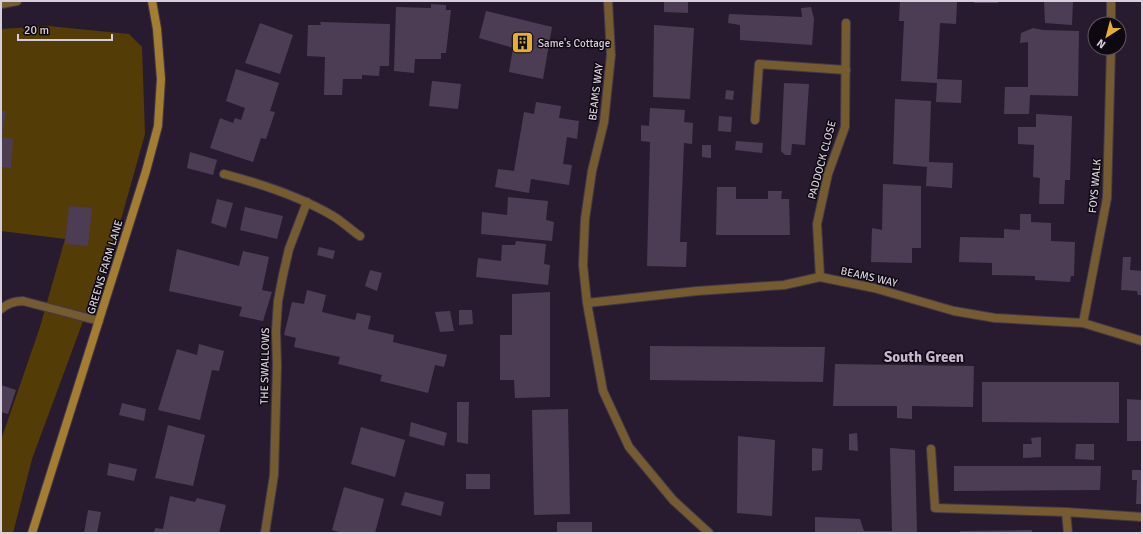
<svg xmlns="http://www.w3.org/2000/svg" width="1143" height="534" font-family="Signika,sans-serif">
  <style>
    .green { fill: #533c06 }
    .building { fill: #4d3d54 }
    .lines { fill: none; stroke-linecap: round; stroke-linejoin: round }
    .lane-casing { stroke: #45384b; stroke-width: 10 }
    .street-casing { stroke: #45384b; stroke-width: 10 }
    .secondary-casing { stroke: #45384b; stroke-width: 10 }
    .lane { stroke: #745c30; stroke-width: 8 }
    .street { stroke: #745c30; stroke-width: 8 }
    .secondary { stroke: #a37d30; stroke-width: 8 }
    .labels { text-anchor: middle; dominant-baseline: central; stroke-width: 3; stroke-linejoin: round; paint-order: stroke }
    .poi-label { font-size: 11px; fill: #d7cedb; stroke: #0e0811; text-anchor: start }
    .street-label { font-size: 11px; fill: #d7cedb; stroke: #0e0811 }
    .district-label { font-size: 15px; font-weight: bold; fill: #c9b6d1; stroke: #0e0811 }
  </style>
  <rect width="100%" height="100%" fill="#291b2f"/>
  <path class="green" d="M48,26L129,34L142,47L145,134L122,216L32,459L13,533H1V440L40,327L65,239L1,231V29Z"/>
  <path class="building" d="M664,1H688V13L664,12Z
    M900,1L957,2L956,24L940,23L937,79L962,80L961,103L936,102L937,83L901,81L904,21H899Z
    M974,1H998V3H974Z
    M1044,1H1073L1072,25L1045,23Z
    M431,4L446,5V10H451L446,53H441V59H415L414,73L394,71L396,7L431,8Z
    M811,7L814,19L812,45L740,40V25L728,23L729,14L802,17L801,8Z
    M486,11L552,27L543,79L509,72L513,48L479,38Z
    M320,22L390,24L389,66H380L379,76L362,75V79H343L342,95H324L325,57L307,56L308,25H321Z
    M260,23L293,35L280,74L245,63Z
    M654,25L694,28L690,99L653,97Z
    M1033,28L1043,30L1079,31L1078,96L1030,95L1029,114H1004L1005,87H1028V42L1020,43L1021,33Z
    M236,69L279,83L270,111L275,112L266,139L261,138L253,162L210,148L220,118L233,123L235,118L241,120L245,108L226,101Z
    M432,81L461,84L458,109L429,106Z
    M784,83L809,84L805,145L792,144L791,155H785L781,151Z
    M726,90L734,91L733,100L725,99Z
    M895,99L931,101L929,162L953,163L952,188L926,186L927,167L893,164Z
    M536,102L561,106L559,118L579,121L577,139L567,137L563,164L572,165L569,185L531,179L529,193L495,187L498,169L514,171L524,112L534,114Z
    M650,108L685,110L684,122L693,123L692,144L684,143L680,242H687L686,267L647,266L650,142L641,141V125L649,126Z
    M1,111H6L2,137L13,139L11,168L1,167Z
    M1036,114L1072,116L1070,180H1065L1064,204H1039L1040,178L1033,177L1034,145L1018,144V127H1036Z
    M719,116L732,117L731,132L718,131Z
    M736,141L763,143L762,153L735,150Z
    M702,145H711V158L702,157Z
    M190,152L217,160L213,175L187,168Z
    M883,184L921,186V248H912V263L871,262L872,228L882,230Z
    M717,187H736V199H768V191H782L781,199H789L790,235H716Z
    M508,197L548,201L546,220L554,222L552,241L481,234L482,212L507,215Z
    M217,199L233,203L226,228L211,223Z
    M69,206L92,208L88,246L65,244Z
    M245,207L283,216L277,239L240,230Z
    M1020,214H1031V222L1051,223V241L1075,242L1074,276H1071L1070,282L1035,280V276L992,275V263L959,262L960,237L1004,238V229L1020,230Z
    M516,241L546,244L544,264L550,265L548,285L476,277L478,258L501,261L502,245H515Z
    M319,247L335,251L333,259L317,255Z
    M177,249L239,266L243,251L269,257L262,290L272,292L263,321L239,316L242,307L169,291Z
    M1123,257H1131L1130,270L1142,271V295H1138L1137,291L1121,290Z
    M370,270L382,273L377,291L365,286Z
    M307,290L326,295L322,312L355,320L357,313L371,316L368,329L394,335L393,342L447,355L444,367L435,365L428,393L380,381L382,375L338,364L340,357L294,347L296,338L284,335L292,302L304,304Z
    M550,292V397L515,398L514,380H500V335H512V294Z
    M459,310H472L473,324L459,325Z
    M450,311L454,331L440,332L435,312Z
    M199,344L224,351L219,371L212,370L200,420L158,410L177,349L197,355Z
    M650,346L825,347L823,382L650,380Z
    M835,364L974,366L973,407L912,406V419L897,418V406H833Z
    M982,382H1119V423L982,422Z
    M1,385L16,390L8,414L1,412Z
    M1127,399L1142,400V441H1127Z
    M457,402H469L468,444L457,442Z
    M122,403L146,409L144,421L119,415Z
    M568,409L570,514L534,515L532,410Z
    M411,422L447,433L444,446L409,436Z
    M168,425L205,435L193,486L155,478Z
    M361,427L405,440L395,477L351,464Z
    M857,433L858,451L849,450V434Z
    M738,436L775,440L772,516L737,513Z
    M1041,437V457L1023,458V444H1032L1031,438Z
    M1076,444H1094V460L1075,459Z
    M812,448L823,449L822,470L812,471Z
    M890,448L915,450L917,533H815V517L860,519L864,531H892Z
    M109,463L137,469L134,481L107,475Z
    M954,466H1101L1100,490L954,491Z
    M1132,470H1142V504H1136L1137,480H1132Z
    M466,474H490V489H466Z
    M344,487L384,499L375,533H342L332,530Z
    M405,492L444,502L441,516L401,505Z
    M170,496L195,502L197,498L226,505L219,533H154L155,528L163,529Z
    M88,510L101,512L97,533H84Z
    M557,522H592V533H557Z
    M1032,530V533H960V531Z"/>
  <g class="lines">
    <defs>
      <path id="lane" d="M755,120L759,64L846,70
        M1,309C8,303 14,301 23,301L99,321
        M931,449L935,508L1066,512L1142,517"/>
      <path id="street" d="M608,1L611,55L604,122L592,171L585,219L583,265L587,303L603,391L629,447L673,500L709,533
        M1111,1V24
        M1,4L17,1
        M224,174C262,184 299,196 333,216C343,222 351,230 360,236
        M820,277L817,224L828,174L845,127L846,23
        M587,303L697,291L784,285L820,277L874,288L954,311L995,318L1083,323L1142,341
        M1083,323L1107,198L1111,48
        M1066,512L1068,533
        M265,533L274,475L277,366L276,331L278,301L283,275L289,249L307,202"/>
      <path id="secondary" d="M32,533L146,171L158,126L161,79L157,29L152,1"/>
    </defs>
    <use href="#lane" class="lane-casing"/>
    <use href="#street" class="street-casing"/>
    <use href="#secondary" class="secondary-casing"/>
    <use href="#lane" class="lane"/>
    <use href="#street" class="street"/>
    <use href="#secondary" class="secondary"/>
  </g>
  <defs>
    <symbol id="building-square" viewBox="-11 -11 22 22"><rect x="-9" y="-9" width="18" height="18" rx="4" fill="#e5ad36" stroke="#0e0811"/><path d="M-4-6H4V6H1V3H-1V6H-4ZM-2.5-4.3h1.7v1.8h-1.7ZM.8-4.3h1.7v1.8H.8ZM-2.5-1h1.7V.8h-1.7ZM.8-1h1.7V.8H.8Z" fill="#111"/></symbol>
  </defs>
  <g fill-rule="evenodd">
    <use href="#building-square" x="510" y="30" width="25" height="25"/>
  </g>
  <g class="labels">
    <g class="poi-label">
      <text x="538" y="43">Same's Cottage</text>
    </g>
    <g class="street-label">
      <text transform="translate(596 92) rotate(-83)">BEAMS WAY</text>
      <text transform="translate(822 160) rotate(-75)">PADDOCK CLOSE</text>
      <text transform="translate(1095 186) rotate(-85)">FOYS WALK</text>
      <text transform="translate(105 267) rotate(-73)">GREENS FARM LANE</text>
      <text transform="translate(869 277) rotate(13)">BEAMS WAY</text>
      <text transform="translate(265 366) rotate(-89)">THE SWALLOWS</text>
    </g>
    <g class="district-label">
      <text x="924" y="357">South Green</text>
    </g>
  </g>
  <rect width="1143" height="534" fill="none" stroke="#d7cedb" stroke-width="4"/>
  <g transform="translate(1107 36) rotate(216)"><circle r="19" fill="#0e0811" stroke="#5e5762"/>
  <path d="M0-3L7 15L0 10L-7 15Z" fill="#e5ad36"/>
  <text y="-6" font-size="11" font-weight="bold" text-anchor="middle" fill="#d7cedb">N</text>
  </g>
  <path d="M18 34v6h94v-6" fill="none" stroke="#d7cedb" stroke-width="2"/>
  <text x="24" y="34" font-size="12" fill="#d7cedb" stroke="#0e0811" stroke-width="3" paint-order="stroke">20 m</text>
</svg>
